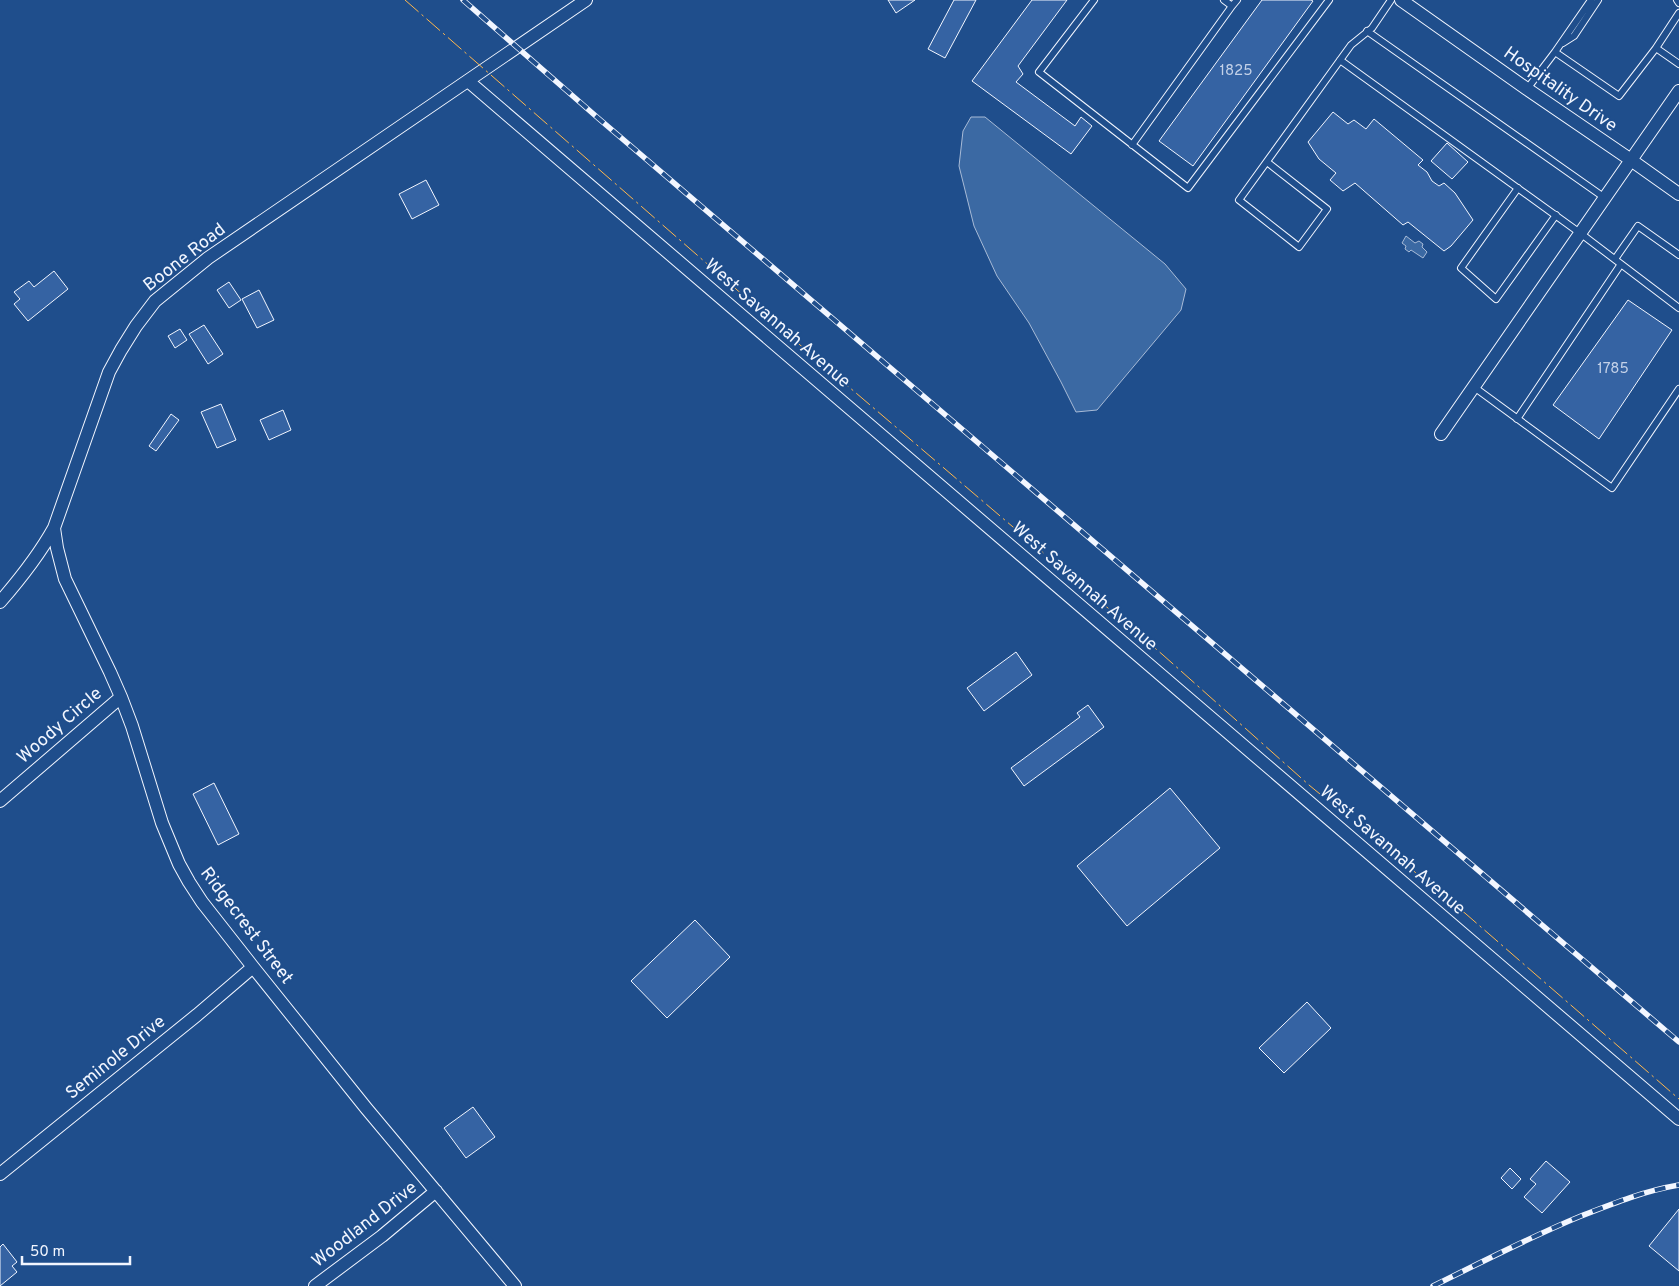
<svg xmlns="http://www.w3.org/2000/svg" width="1679" height="1286" font-family="Overpass,sans-serif">
  <style>
    .water { fill: #3b69a3; stroke: #a8bbd7 }
    .building { fill: #3563a3; stroke: #f2f6ff }
    .lines { fill: none; stroke-linecap: round; stroke-linejoin: round }
    .lane-casing { stroke: #f2f6ff; stroke-width: 8 }
    .street-casing { stroke: #f2f6ff; stroke-width: 14 }
    .lane { stroke: #1f4e8c; stroke-width: 6 }
    .street { stroke: #1f4e8c; stroke-width: 12 }
    .rail-casing { stroke: #f2f6ff; stroke-width: 5.5 }
    .rail { stroke: #1f4e8c; stroke-width: 4; stroke-dasharray: 11; stroke-linecap: butt }
    .power { stroke: #ffb74d; stroke-width: 1; stroke-dasharray: 18 4 2.5 4; stroke-linecap: butt }
    .labels { text-anchor: middle; dominant-baseline: central; stroke-width: 4; stroke-linejoin: round; paint-order: stroke }
    .number-label { font-size: 15px; fill: #c3d1e8 }
    .street-label { font-size: 18px; fill: #f2f6ff; stroke: #1f4e8c }
  </style>
  <rect width="100%" height="100%" fill="#1f4e8c"/>
  <path class="water" d="M971,117H985L1165,264L1186,289L1181,310L1097,410L1076,412L1061,382L1029,323L997,276L974,226L959,166L963,131Z
    M1406,236L1415,243L1419,241L1423,244L1422,247L1427,252L1423,258L1411,250L1409,252L1405,249L1406,246L1402,243Z"/>
  <path class="building" d="M888,0H915L896,13Z
    M954,0H976L945,58L928,49Z
    M1032,0H1067L1018,66L1023,74L1016,82L1075,126L1081,117L1092,126L1071,154L972,81Z
    M1262,0H1311L1313,1L1193,166L1159,141Z
    M1333,112L1348,124L1354,120L1366,129L1374,119L1423,160L1418,165L1427,172L1432,181L1439,186L1444,183L1455,193L1473,220L1451,246L1444,251L1408,222L1403,225L1355,183L1343,191L1330,180L1336,173L1319,159L1308,142Z
    M1447,143L1468,162L1452,179L1431,161Z
    M426,180L439,205L412,219L399,194Z
    M54,271L68,289L28,321L14,304L20,299L14,292L29,281L34,287Z
    M229,282L241,300L229,308L217,290Z
    M259,290L274,320L257,328L242,299Z
    M1628,300L1672,330L1599,439L1553,405Z
    M204,325L223,354L208,364L189,334Z
    M180,329L187,340L175,348L168,336Z
    M221,404L236,440L217,448L201,412Z
    M283,410L291,430L269,440L260,420Z
    M171,414L179,420L156,451L149,446Z
    M1016,652L1032,675L984,711L967,688Z
    M1088,705L1104,727L1024,786L1011,768L1080,717L1077,713Z
    M214,783L239,834L218,845L193,794Z
    M1170,788L1220,848L1127,926L1077,866Z
    M695,920L730,957L667,1018L631,981Z
    M1307,1002L1331,1028L1284,1073L1259,1048Z
    M473,1107L495,1137L466,1158L444,1128Z
    M1546,1161L1570,1182L1542,1213L1524,1197L1536,1184L1530,1179Z
    M1510,1168L1521,1179L1512,1189L1501,1178Z
    M1679,1209V1271L1649,1246Z
    M3,1244L17,1262L12,1266L17,1272L0,1286V1247Z"/>
  <g class="lines">
    <defs>
      <path id="lane" d="M1094,0L1039,72L1188,188L1329,0
        M1224,0L1232,6L1237,0
        M1677,0L1679,3
        M1367,31L1605,198
        M1563,43L1574,36L1598,0
        M1656,48L1679,13
        M1555,52L1591,0
        M1340,60L1580,233L1679,308
        M1527,89L1555,52L1619,96L1656,48L1679,64
        M1132,145L1232,6
        M1267,162L1327,209L1299,247L1239,200L1351,45L1372,28L1391,0
        M1518,188L1461,268L1496,299L1556,215
        M1615,259L1638,226L1679,255
        M1474,387L1612,488L1679,389
        M1517,419L1621,264"/>
      <path id="street" d="M1401,0L1527,89L1631,160L1679,91
        M468,81L1679,1119
        M1441,434L1631,160L1679,194
        M54,528L57,548L65,579L110,672L121,697L132,726L162,823L179,864L189,882L202,902L253,967L366,1108L515,1286
        M0,602C20,579 39,555 54,528L109,372L121,350L136,326L155,301L208,258L586,0
        M0,801L121,697
        M0,1174L197,1015L253,967
        M315,1286L382,1236L436,1191"/>
    </defs>
    <use href="#lane" class="lane-casing"/>
    <use href="#street" class="street-casing"/>
    <use href="#lane" class="lane"/>
    <use href="#street" class="street"/>
    <defs>
      <path id="rail" d="M463,0L598,118L1679,1042
        M1433,1286C1482,1262 1530,1237 1581,1216C1614,1203 1644,1191 1679,1185"/>
    </defs>
    <use href="#rail" class="rail-casing"/>
    <use href="#rail" class="rail"/>
    <path class="power" d="M405,0L815,358L1163,655L1309,785L1466,914L1679,1099"/>
  </g>
  <g class="labels">
    <g class="number-label">
      <text x="1236" y="71">1825</text>
      <text x="1613" y="369">1785</text>
    </g>
    <g class="street-label">
      <text transform="translate(1560 90) rotate(35)">Hospitality Drive</text>
      <text transform="translate(185 258) rotate(-38)">Boone Road</text>
      <text transform="translate(777 324) rotate(41)">West Savannah Avenue</text>
      <text transform="translate(1084 587) rotate(41)">West Savannah Avenue</text>
      <text transform="translate(60 726) rotate(-41)">Woody Circle</text>
      <text transform="translate(1392 851) rotate(41)">West Savannah Avenue</text>
      <text transform="translate(246 926) rotate(53)">Ridgecrest Street</text>
      <text transform="translate(116 1058) rotate(-39)">Seminole Drive</text>
      <text transform="translate(365 1225) rotate(-38)">Woodland Drive</text>
    </g>
  </g>
  <path d="M22 1256v8h108v-8" fill="none" stroke="#f2f6ff" stroke-width="2.5"/>
  <text x="30" y="1256" font-size="15" fill="#f2f6ff" stroke="#1f4e8c" stroke-width="4" paint-order="stroke">50 m</text>
</svg>
